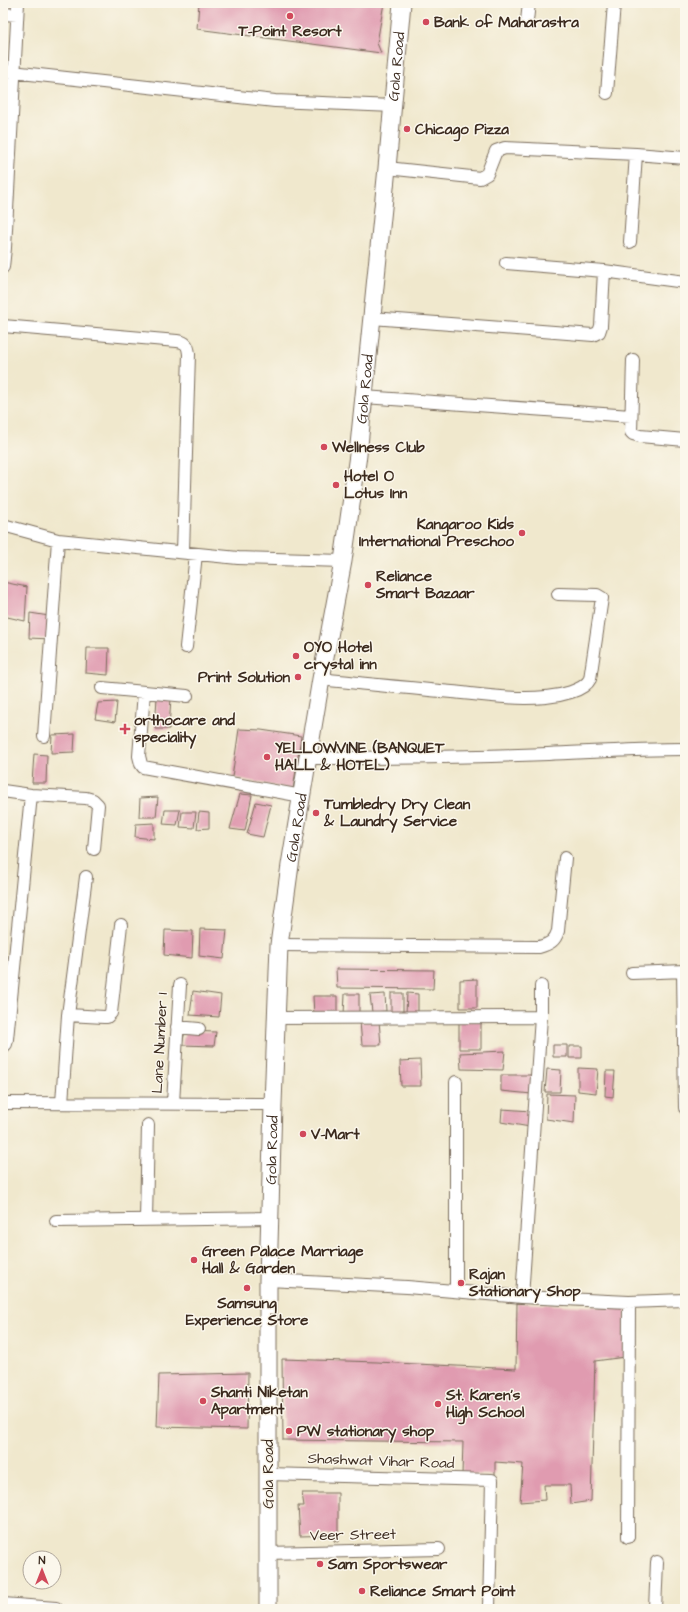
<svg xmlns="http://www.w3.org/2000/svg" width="688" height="1612" font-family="'Architects Daughter',sans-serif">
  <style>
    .building { fill: #e09bb0 }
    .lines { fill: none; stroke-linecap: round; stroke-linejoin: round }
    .street-casing { stroke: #7a6c5b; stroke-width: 14 }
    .secondary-casing { stroke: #7a6c5b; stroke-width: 19 }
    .street { stroke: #fff; stroke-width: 12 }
    .secondary { stroke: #fff; stroke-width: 17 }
    .poi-dot { fill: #d1495b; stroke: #fbf7ec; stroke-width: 1.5 }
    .labels { text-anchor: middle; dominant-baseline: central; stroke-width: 3; stroke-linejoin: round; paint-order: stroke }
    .poi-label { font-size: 15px; font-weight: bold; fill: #3b2a1e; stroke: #fbf7ec; text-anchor: start }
    .street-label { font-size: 15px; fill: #3b2a1e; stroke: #fbf7ec }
  </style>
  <rect width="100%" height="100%" fill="#fbf7ec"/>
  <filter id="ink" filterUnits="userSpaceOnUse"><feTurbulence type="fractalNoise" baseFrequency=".025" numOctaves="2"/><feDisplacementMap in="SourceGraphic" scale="8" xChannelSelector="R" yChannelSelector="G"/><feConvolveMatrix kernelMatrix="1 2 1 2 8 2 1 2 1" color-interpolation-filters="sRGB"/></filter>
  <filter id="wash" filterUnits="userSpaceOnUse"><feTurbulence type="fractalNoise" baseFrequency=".012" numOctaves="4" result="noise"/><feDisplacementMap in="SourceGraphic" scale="16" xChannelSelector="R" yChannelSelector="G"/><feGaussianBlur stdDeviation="0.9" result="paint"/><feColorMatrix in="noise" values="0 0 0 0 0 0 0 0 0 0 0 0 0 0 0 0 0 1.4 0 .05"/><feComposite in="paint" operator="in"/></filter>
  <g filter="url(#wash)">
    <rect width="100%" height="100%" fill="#f0e8cd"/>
    <g id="blocks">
      <path class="building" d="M199,3H384L377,43L381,53L197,29Z
        M3,582L27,587L25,621L3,616Z
        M30,613L49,616L51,639L29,638Z
        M87,648H109L108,675L86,673Z
        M157,697H171L169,729H155Z
        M117,702L115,722L95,719L98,703Z
        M239,729L261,730L301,736L293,790L232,777Z
        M75,734L74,752L51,753L52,735Z
        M34,754L47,755L46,783H32Z
        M240,794L252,795L245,831L230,829Z
        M158,797L156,817H139L140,798Z
        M256,802L271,805L263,837L247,834Z
        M165,810H180L177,825L163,824Z
        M182,812H196L194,828L180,827Z
        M199,812L209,813V828L197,829Z
        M154,823V839L135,837L136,824Z
        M200,929L227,930L224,959L199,956Z
        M165,930L193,931L192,958L164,955Z
        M336,969L434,970L433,989L337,988Z
        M477,979V1008H460V980Z
        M193,991L221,995L219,1017L190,1015Z
        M391,993H403V1013H391Z
        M407,993L418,994V1013H406Z
        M345,994H359V1014H344Z
        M385,994L386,1011L372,1012L370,995Z
        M313,996H337V1014L314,1015Z
        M379,1021L381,1045H362L360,1022Z
        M459,1021H481V1049H459Z
        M185,1031L216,1032L214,1046L182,1045Z
        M553,1045H567V1057H553Z
        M569,1046H582V1058H569Z
        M505,1051L503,1070L461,1069L460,1053Z
        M420,1060L421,1086H401L400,1061Z
        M578,1068L598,1069L596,1093L578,1091Z
        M547,1069L561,1070L560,1092H545Z
        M606,1071H615L613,1097L605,1096Z
        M501,1075H533L532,1094L501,1091Z
        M547,1094L575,1095L574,1123L546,1119Z
        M502,1109L531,1111L530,1127L501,1122Z
        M517,1303L626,1308L625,1357L595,1361L591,1501L571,1504L570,1485H544L545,1500L520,1502L523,1464L495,1462V1475L462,1474L463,1442L283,1440L282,1359L377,1362L516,1369Z
        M248,1373L247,1429L157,1427L159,1375Z
        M302,1493H338V1542L334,1541V1535L300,1536L298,1506H304Z"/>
    </g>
  </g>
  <g filter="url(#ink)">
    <use href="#blocks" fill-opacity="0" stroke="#7a6c5b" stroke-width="1"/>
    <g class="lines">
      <defs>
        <path id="street" d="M3,14L17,15
          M527,21L529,3
          M3,71L275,101L393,106
          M607,93L614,3
          M387,168L480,178L487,174L496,151L505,148L636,154L685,158
          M630,242L636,154
          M506,263L604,271L685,282
          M3,267L5,248L18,3
          M372,318L593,335L599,332L601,326L604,271
          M3,326L177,341C186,342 188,345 189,354L183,552
          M633,360L631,432L633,434L640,436L685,440
          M364,397L631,416
          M3,525L58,540L238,558L343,561
          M186,647L196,554
          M321,679C365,684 408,688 452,692C483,695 515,700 546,697C559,696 584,691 590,679L602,598L597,595L558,594
          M102,688L187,696
          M144,692L139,756L141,764L143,767L302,796
          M44,736L58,540
          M308,758C388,758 468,757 548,754C594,752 639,749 685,749
          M3,791L31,795L86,798L93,800L98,805L94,849
          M279,945L539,947C550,944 555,941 558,931L565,858
          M683,971L685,1108
          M632,973L685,971
          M68,1015L104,1017H107L111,1013L121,925
          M276,1018L541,1017
          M177,1027L199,1029
          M3,1047L6,1044L7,1039L31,795
          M3,1103L273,1104
          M62,1103L68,1015L86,877
          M173,1103L180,985
          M146,1220L148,1125
          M56,1221L270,1218
          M268,1280L407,1287L522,1297L629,1302L685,1300
          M456,1291V1082
          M522,1297L541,1017V986
          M268,1474L492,1480L489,1609
          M628,1537L629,1302
          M267,1553L439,1549
          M3,1604L56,1608
          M655,1609L657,1562"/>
        <g id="secondary">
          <path id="s1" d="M268,1609V1280L273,1104L279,945L290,865L321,679L343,561L358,455L387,168L402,3"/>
        </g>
      </defs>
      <use href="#street" class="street-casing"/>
      <use href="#secondary" class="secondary-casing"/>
      <use href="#street" class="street"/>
      <use href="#secondary" class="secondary"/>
    </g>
  </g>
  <g class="poi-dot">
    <circle cx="290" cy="16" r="4"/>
    <circle cx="426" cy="22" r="4"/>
    <circle cx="407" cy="129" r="4"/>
    <circle cx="324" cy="447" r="4"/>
    <circle cx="336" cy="485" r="4"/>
    <circle cx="522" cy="533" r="4"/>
    <circle cx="368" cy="585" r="4"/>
    <circle cx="296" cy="656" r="4"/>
    <circle cx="298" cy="677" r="4"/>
    <path d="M123 723h4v4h4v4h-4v4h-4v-4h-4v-4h4z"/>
    <circle cx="267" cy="757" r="4"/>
    <circle cx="316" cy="813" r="4"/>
    <circle cx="303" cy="1134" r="4"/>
    <circle cx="194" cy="1260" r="4"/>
    <circle cx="461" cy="1283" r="4"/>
    <circle cx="247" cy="1288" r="4"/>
    <circle cx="203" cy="1401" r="4"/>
    <circle cx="438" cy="1404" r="4"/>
    <circle cx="289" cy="1431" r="4"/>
    <circle cx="320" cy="1564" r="4"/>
    <circle cx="362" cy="1591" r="4"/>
  </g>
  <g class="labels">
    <g class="poi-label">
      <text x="434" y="22">Bank of Maharastra</text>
      <text x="290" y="31" text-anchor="middle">T-Point Resort</text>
      <text x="415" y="129">Chicago Pizza</text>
      <text x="332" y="447">Wellness Club</text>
      <text x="344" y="476">Hotel O<tspan x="344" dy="17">Lotus Inn</tspan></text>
      <text x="514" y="524" text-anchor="end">Kangaroo Kids<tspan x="514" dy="17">International Preschoo</tspan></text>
      <text x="376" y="576">Reliance<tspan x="376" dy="17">Smart Bazaar</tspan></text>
      <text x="304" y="647">OYO Hotel<tspan x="304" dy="17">crystal inn</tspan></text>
      <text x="290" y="677" text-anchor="end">Print Solution</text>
      <text x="134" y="720">orthocare and<tspan x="134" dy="17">speciality</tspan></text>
      <text x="275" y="748">YELLOWVINE (BANQUET<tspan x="275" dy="17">HALL &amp; HOTEL)</tspan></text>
      <text x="324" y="804">Tumbledry Dry Clean<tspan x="324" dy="17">&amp; Laundry Service</tspan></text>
      <text x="311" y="1134">V-Mart</text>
      <text x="202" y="1251">Green Palace Marriage<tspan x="202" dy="17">Hall &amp; Garden</tspan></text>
      <text x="469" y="1274">Rajan<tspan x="469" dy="17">Stationary Shop</tspan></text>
      <text x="247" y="1303" text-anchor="middle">Samsung<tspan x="247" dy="17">Experience Store</tspan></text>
      <text x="211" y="1392">Shanti Niketan<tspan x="211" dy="17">Apartment</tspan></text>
      <text x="446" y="1395">St. Karen's<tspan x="446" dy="17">High School</tspan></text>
      <text x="297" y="1431">PW stationary shop</text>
      <text x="328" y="1564">Sam Sportswear</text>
      <text x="370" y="1591">Reliance Smart Point</text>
    </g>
    <g class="street-label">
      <text stroke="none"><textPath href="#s1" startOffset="1551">Gola Road</textPath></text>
      <text stroke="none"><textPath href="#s1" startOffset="1227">Gola Road</textPath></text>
      <text stroke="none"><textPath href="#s1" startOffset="783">Gola Road</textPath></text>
      <text transform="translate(160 1043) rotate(-87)">Lane Number 1</text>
      <text stroke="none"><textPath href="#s1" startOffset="459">Gola Road</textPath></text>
      <text transform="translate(381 1461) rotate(2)">Shashwat Vihar Road</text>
      <text transform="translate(268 1474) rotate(-90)">Gola Road</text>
      <text transform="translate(353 1535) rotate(-1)">Veer Street</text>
    </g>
  </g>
  <rect width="688" height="1612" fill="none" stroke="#fbf7ec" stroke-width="16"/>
  <g transform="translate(42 1570)"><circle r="19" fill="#fbf7ec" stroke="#aea59a"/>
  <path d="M0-3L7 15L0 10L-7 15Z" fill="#d1495b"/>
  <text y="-6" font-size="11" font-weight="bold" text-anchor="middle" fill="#3b2a1e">N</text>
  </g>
</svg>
